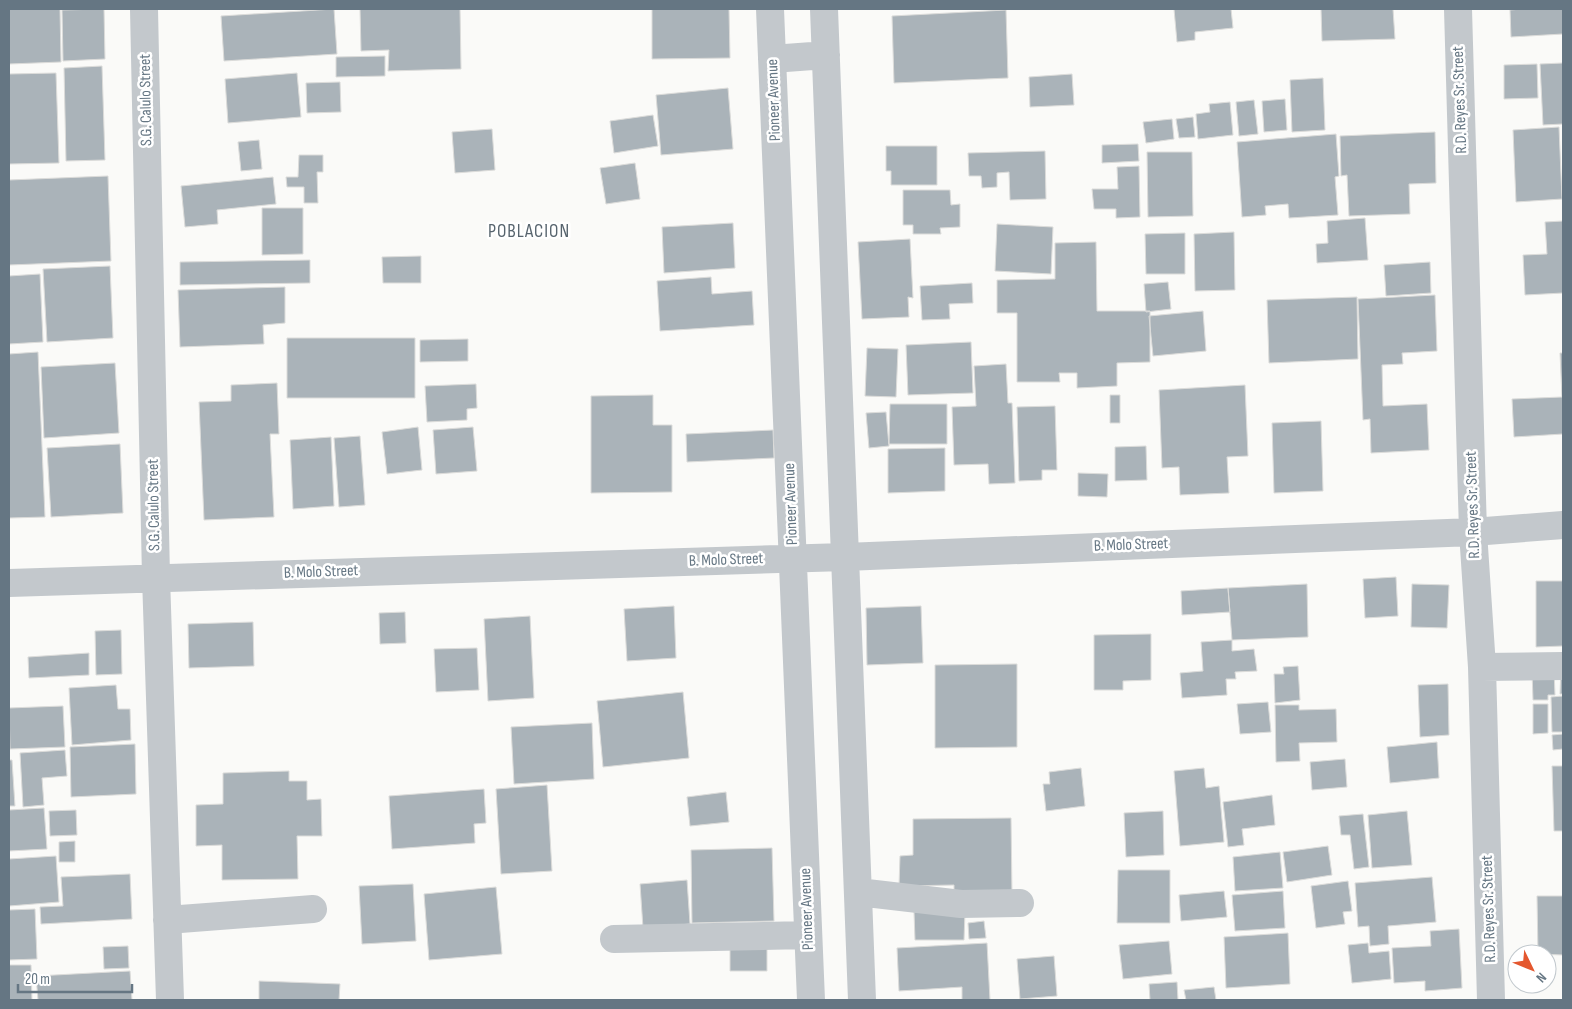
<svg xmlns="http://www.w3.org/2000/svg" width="1572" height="1009" font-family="'Sofia Sans Condensed',sans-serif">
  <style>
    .building { fill: #aab3b9; stroke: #dcdcda }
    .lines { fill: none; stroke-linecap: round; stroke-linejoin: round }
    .minor { stroke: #c3c8cc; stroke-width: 28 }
    .labels { text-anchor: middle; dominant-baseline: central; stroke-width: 5; stroke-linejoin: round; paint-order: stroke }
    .street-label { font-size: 16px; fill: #657683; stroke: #fff }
    .quarter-label { font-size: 19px; letter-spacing: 1px; fill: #57646e; stroke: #fff }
  </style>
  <rect width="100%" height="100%" fill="#fafaf8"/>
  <path class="building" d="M9,9H60L61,62L9,64Z
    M104,9L105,59L63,61L62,10Z
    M334,9L337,54L224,61L221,16Z
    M360,9H460L461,69L388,71L389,50L361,51Z
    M652,9H729L730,58L652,59Z
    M1174,9H1231L1233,28L1195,32V40L1177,42Z
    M1321,9H1393L1395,39L1322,41Z
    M1522,9H1563V34L1511,37L1510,10Z
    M1006,10L1008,78L894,83L892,16Z
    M385,56V76L336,77V57Z
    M1563,63V124L1543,125L1540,64Z
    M1537,64L1538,98L1504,99V65Z
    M102,66L105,160L66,161L64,68Z
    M56,73L59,163L9,164V74Z
    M297,73L301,117L228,123L225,79Z
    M1072,74L1074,105L1030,107L1029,77Z
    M1323,78L1325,130L1292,132L1290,80Z
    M340,82L341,112L307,113L306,83Z
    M728,88L733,149L661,155L656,95Z
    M1285,99L1287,130L1264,132L1262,101Z
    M1254,100L1258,134L1239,136L1236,102Z
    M1230,102L1233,135L1198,139L1196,114L1210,112L1209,104Z
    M653,115L658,146L614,153L610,121Z
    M1193,117L1195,137L1179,138L1176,119Z
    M1172,119L1174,139L1146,143L1143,122Z
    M1559,127L1562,199L1516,202L1513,130Z
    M492,129L495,170L455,173L452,132Z
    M1435,132L1436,183L1409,184L1410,214L1349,216L1347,175L1341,176L1340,136Z
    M1336,134L1339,176L1335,177L1338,215L1289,218L1288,204L1265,206L1266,215L1242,217L1237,142Z
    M259,140L262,169L241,171L238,142Z
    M1138,144L1139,161L1102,163V145Z
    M886,146H937V185H891V171H886Z
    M1045,151L1046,199L1010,200L1009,172L997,173V187L982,188L981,176H969L968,153Z
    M1147,152H1192L1193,216L1148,217Z
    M299,155H323V172H317L318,203H304V187H287L286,177H298Z
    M635,163L640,199L606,204L600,168Z
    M1139,166L1140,217L1116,218V209H1094L1092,189H1118L1117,167Z
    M108,176L111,261L9,265V180Z
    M273,177L276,204L217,210L218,224L185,227L181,186Z
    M903,190H950L951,205L960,204V227L940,228L941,234H913V225H903Z
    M262,208H303V254L262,255Z
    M1365,218L1368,260L1317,263L1316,244L1328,243L1327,221Z
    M1563,221V293L1525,295L1523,255L1547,254L1545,222Z
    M733,223L735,268L664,273L662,227Z
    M997,224L1053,227L1051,274L995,271Z
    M1234,232L1235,290L1195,291L1194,234Z
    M1185,233V274H1146L1145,234Z
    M910,239L913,298L908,297L909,317L862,319L858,242Z
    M1096,242L1097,311H1150V362L1117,363V386L1077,388V373H1059L1060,382H1017V313H997V280L1055,279V243Z
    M421,256V283H383L382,257Z
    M310,260V283L180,285V262Z
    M1430,262L1431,293L1386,296L1384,265Z
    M110,266L113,338L47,342L43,269Z
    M40,274L43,342L9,344V276Z
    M711,277L712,294L752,291L754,325L660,331L657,281Z
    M1168,282L1171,309L1146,312L1144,284Z
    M972,283L973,303L949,304L950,319L922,320L920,286Z
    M285,287V323L263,325L264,344L180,347L178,290Z
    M1435,295L1437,351L1402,353L1403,364L1382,365L1383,406L1427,404L1429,450L1371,453L1370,419L1363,420L1358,299Z
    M1357,297L1358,359L1269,363L1267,300Z
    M1203,311L1206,351L1153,356L1149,316Z
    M287,338H415V398H287Z
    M468,339V361L420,362V340Z
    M971,342L973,393L908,395L906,345Z
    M867,348L898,349L896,397L865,396Z
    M38,352L45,517L9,518V354Z
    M1560,353H1563V434L1514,437L1512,399L1562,397Z
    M115,363L119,433L44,438L41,367Z
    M1006,364L1008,403H1012L1015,483L989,484L988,464L954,465L952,407L976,406L974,366Z
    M277,383L279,434H270L274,517L204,520L199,402L231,401V385Z
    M476,384L477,408L467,409V420L427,422L425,386Z
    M1245,385L1248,456L1227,457L1229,493L1180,495L1179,467L1162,468L1159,390Z
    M653,395V425H672V492L591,493V396Z
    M1110,395H1120V423H1110Z
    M890,404H947V444H889Z
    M1055,406L1057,470H1042V480L1019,481L1017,407Z
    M886,412L889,446L869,448L866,413Z
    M1321,421L1323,491L1274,493L1272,423Z
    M418,427L422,470L387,474L382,432Z
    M473,427L477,471L436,474L433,430Z
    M773,430L774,458L687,462L686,434Z
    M360,436L365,505L339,507L334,438Z
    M331,437L334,506L293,509L290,440Z
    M120,444L123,513L51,517L47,448Z
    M1146,446L1147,480L1115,481V447Z
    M945,448V491L888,493V449Z
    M1078,473L1108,474L1107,497L1078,496Z
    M1396,577L1398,616L1365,618L1363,579Z
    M1536,581H1563V646L1536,647Z
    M1307,584L1308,637L1232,640L1228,588Z
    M1412,584L1449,585L1447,628L1411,627Z
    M1228,588L1230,612L1182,615L1181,591Z
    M674,606L676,658L627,661L624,609Z
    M921,606L923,663L867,665L866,608Z
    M405,612L406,643L380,644L379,613Z
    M530,616L534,698L488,701L484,619Z
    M253,622L254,666L189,668L188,624Z
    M121,630L122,674L96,675L95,631Z
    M1151,634V680L1123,681V690H1094V635Z
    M1232,640V651L1254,649L1257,671L1235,672L1236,679H1226L1227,695L1182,698L1180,673L1203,671L1201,642Z
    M477,648L479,690L436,692L434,649Z
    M89,653V675L29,678L28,657Z
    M1017,664V747L935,748V665Z
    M1298,666L1300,700L1275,703L1274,674H1284L1283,667Z
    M1561,668H1563V694H1560Z
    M1554,670L1555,695H1548V700H1533L1532,671Z
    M1448,684L1449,735L1420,737L1418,685Z
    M116,685L118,709H130L131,740L72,745L69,688Z
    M683,692L689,758L603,767L597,701Z
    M1563,696V732H1552L1551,697Z
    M1268,702L1271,732L1240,734L1237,704Z
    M1533,704H1548V733L1533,734Z
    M1275,705H1299V710L1336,709L1337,742L1299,743L1300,761L1276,762Z
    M63,706L65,747L10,749L9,708Z
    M592,723L594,779L514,784L511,727Z
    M1563,734V749L1553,750L1552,735Z
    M1437,742L1439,778L1390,783L1387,747Z
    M135,744L136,794L71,797L70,747Z
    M65,750L67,776L42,778L44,805L23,807L20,753Z
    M1345,759L1347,787L1312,790L1310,762Z
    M9,760H12L15,806H9Z
    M1552,766H1563V831H1554Z
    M1081,768L1085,806L1046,811L1043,784H1050L1049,772Z
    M1204,768L1206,788L1219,786L1224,842L1180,846L1174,771Z
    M289,771V781H307V800L321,799L322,836H297L298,879L222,880V845L196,846V805L223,804V773Z
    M547,785L552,871L501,874L496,789Z
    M484,789L486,823L474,824L475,843L392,849L389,796Z
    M726,792L729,822L690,826L687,797Z
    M1272,795L1275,825L1242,829L1244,845L1228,847L1223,802Z
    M44,808L47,849L9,851V810Z
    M76,810L77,835L50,836L49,811Z
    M1163,811L1164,855L1126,857L1124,813Z
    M1407,811L1412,865L1372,868L1368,815Z
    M1363,814L1369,867L1354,869L1350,835H1341L1339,816Z
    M1011,818L1012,895L954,896V885L899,886L900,856L913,855V819Z
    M75,841V862H59V842Z
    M1328,846L1332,875L1287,882L1283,852Z
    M772,848L774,921L692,923L691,850Z
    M1280,852L1283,888L1235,891L1233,857Z
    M56,856L59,902L9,906V859Z
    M1118,870H1170V923H1117Z
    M130,874L132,919L41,924L40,907L63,906L61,877Z
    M1432,877L1436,922L1388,926L1389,944L1370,946L1369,926L1358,927L1355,883Z
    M687,880L690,924L643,928L640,884Z
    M1348,881L1352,911L1343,912L1345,924L1316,928L1311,886Z
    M413,884L416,941L362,944L359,886Z
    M496,887L502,954L429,960L424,894Z
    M1224,891L1227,917L1181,921L1179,895Z
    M1283,891L1285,928L1235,931L1232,895Z
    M1537,896H1563V955L1538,954Z
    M35,909L37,959L9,960V910Z
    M965,911L964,940H915L914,912Z
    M984,921L986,938L969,939L968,923Z
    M1459,929L1462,988L1425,991V981L1394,983L1392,948L1431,946L1430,931Z
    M1288,933L1290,984L1226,988L1224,937Z
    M1169,941L1172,974L1123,979L1119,945Z
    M987,943L990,1000H962V987L899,991L897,948Z
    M1368,943L1369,953L1389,951L1391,979L1352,983L1348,945Z
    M767,945V971H730V946Z
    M128,946L129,968L104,969L103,947Z
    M1054,956L1057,996L1020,999L1017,959Z
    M9,965H31L32,1000H9Z
    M130,971L132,1000H38L36,976Z
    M259,981L340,984L339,1000H259Z
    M1177,982L1178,1000H1150L1149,984Z
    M1214,987L1216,1000H1186L1184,990Z"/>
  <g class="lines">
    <path class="minor" d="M144,9L156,577L170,1000
      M770,9L811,1000
      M824,9L862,1000
      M1458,9L1473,532L1482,667L1491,1000
      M772,59L826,55
      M9,583L845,557L1473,532L1563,525
      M1482,667L1563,666
      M858,892L961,904L1020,903
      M167,920L313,909
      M614,939L808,935"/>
  </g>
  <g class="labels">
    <g class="street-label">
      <text transform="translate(146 100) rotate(-91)">S.G. Calulo Street</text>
      <text transform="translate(774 100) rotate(-92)">Pioneer Avenue</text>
      <text transform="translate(1460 100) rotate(-92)">R.D. Reyes Sr. Street</text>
      <text transform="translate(791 504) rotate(-92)">Pioneer Avenue</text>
      <text transform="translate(154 505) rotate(-91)">S.G. Calulo Street</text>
      <text transform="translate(1473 505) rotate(-92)">R.D. Reyes Sr. Street</text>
      <text transform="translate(1131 545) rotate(-2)">B. Molo Street</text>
      <text transform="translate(726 560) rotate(-2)">B. Molo Street</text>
      <text transform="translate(321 572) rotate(-2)">B. Molo Street</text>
      <text transform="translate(807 909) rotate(-92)">Pioneer Avenue</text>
      <text transform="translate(1489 909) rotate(-92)">R.D. Reyes Sr. Street</text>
    </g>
    <g class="quarter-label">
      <text x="529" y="231">POBLACION</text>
    </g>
  </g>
  <rect width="1572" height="1009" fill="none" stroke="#657683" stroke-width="20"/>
  <g transform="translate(1532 969) rotate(133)"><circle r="24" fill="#ffffff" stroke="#c1c8cd"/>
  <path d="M0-4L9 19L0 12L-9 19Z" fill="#e4572e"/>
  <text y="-8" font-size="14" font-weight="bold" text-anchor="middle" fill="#657683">N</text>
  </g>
  <path d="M18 984v8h114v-8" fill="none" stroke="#657683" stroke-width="2.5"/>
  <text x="25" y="984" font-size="15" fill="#657683" stroke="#ffffff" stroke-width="4" paint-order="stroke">20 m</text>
</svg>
